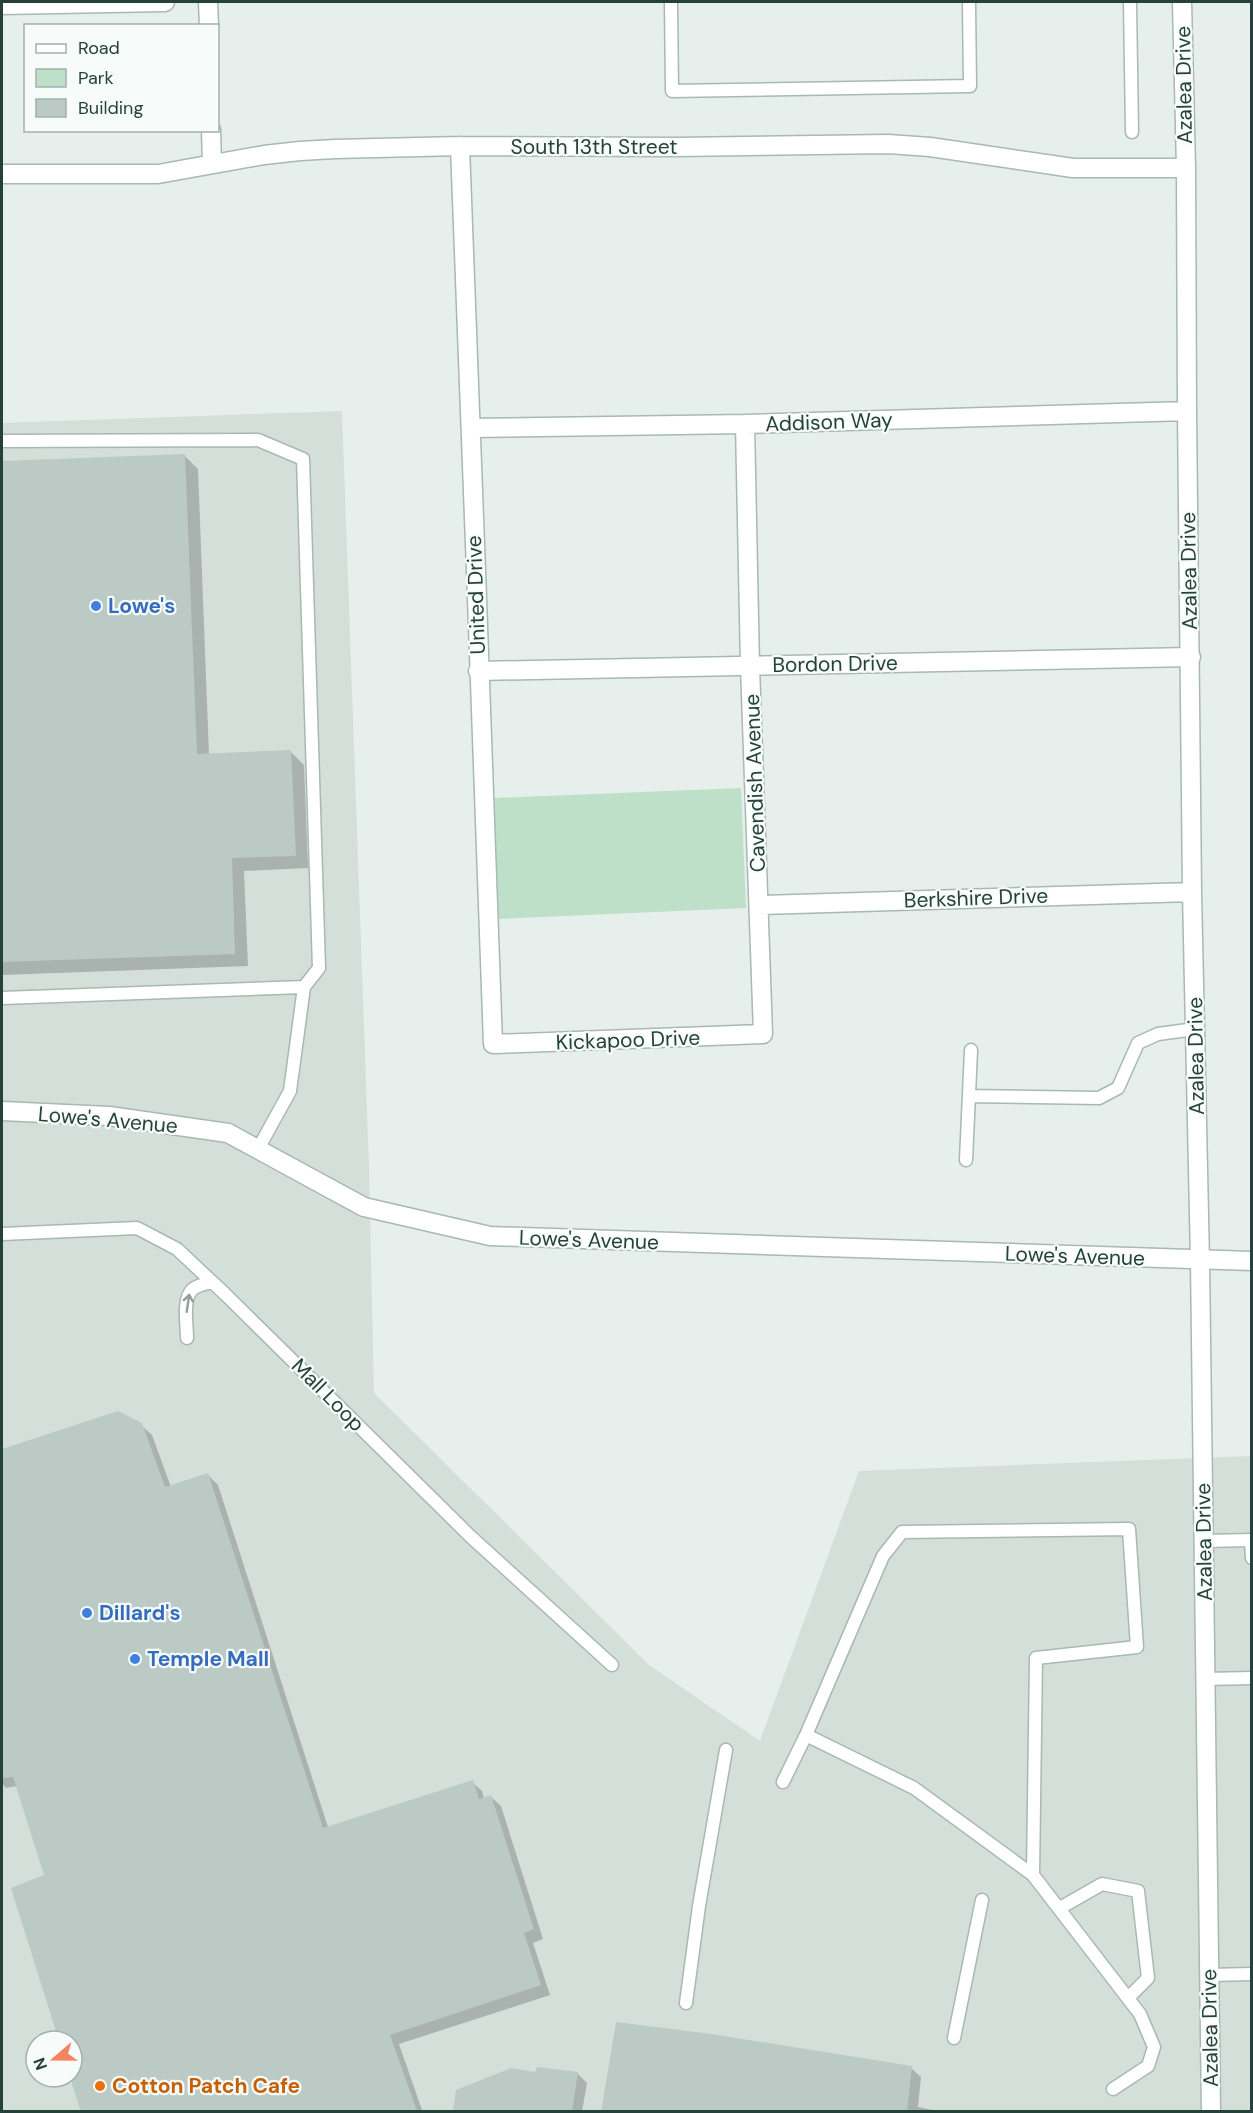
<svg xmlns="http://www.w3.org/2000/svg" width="1253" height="2113" font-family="'DM Sans',sans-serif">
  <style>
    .built { fill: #d4dfda; fill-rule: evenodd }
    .green { fill: #bfe0c8 }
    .shadow { fill: #0003 }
    .building { fill: #bbcac4 }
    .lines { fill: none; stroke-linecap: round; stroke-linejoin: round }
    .service-casing { stroke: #a8b8b2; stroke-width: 15 }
    .minor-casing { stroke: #a8b8b2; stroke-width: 21 }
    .tertiary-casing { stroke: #a8b8b2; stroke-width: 21 }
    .service { stroke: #fff; stroke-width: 12 }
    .minor { stroke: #fff; stroke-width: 18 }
    .tertiary { stroke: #fff; stroke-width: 18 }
    .oneway { stroke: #92a09c }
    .shop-dot { fill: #3f7fe0; stroke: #f7fbf9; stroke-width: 2 }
    .food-dot { fill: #e8710a; stroke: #f7fbf9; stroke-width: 2 }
    .labels { text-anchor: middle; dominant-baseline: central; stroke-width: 4.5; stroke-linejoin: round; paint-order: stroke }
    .street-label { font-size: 21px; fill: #24423a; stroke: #f7fbf9 }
    .shop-label { font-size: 21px; font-weight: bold; fill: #366cbe; stroke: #f7fbf9; text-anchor: start }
    .food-label { font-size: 21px; font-weight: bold; fill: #c56008; stroke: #f7fbf9; text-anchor: start }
  </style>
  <rect width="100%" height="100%" fill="#e6efeb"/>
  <path class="built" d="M342,411L369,1167L374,1393L649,1665L760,1741L859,1471L1251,1456V2111H2V423ZM36,2041H72V2077H36Z"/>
  <path class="green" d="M741,788L746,908L499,919L494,798Z"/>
  <path class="shadow" d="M185,456L198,469L209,755L291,752L304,765L308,868L244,871L248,966L2,975V462Z
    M118,1412L141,1425L152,1435L171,1487L208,1475L218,1485L328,1827L472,1782L482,1791L484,1799L491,1797L501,1806L543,1939L533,1943L550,1995L399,2044L422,2110L428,2112H82L71,2077L72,2041H60L46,1876L17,1786L6,1788L2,1783V1450Z
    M911,2068L921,2077L918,2107L943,2112H603Z
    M535,2073H577L587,2083L582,2112H454Z"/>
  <path class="building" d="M185,454L197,754L291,750L296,856L232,858L235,954L2,962V461Z
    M118,1411L142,1423L165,1487L208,1473L323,1828L473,1780L479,1799L491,1795L534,1929L524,1933L541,1985L390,2035L417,2111L81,2112L72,2084V2041H59L11,1888L44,1875L13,1777L2,1778V1449Z
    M616,2022L711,2034L912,2066L907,2112H601Z
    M537,2067L578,2072L572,2112H453L456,2090L511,2068L535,2072Z"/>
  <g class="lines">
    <defs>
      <path id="service" d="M671,2L672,91L970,86L969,2
        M1130,2L1132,132
        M2,441L258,440L303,459L319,968L304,987L2,998
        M970,1096L1099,1098L1118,1088L1138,1043L1158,1034L1195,1029
        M258,1149L290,1091L304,987
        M966,1160L971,1050
        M2,1234L137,1228L177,1249L225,1294L471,1537L612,1665
        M187,1338C187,1324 182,1298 193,1289C198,1285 206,1284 212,1282
        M1251,1540L1252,1558
        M1204,1541L1252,1540
        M1206,1679L1252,1678
        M806,1735L883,1556L902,1532L1129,1529L1137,1647L1036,1658L1033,1875
        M783,1782L806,1735L914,1788L1033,1875L1140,2014L1154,2047L1148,2066L1113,2089
        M1060,1908L1102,1884L1138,1891L1148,1978L1128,1998
        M1209,1975L1252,1974
        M686,2003L699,1906L726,1750
        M954,2038L982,1900"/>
      <path id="minor" d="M208,2L209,26
        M1182,2L1186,168L1187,411L1192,892L1200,1261L1211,2112
        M2,5L165,2
        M211,130L212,164
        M460,146C473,445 481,745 493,1044L763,1034L750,666L745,424
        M2,174H158L264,155L300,151L335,149L460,146L676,147L888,144L930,147L1073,168H1186
        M472,428L745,424L1187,411
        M478,671L1191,657
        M759,905L1192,892"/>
      <path id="tertiary" d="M2,1111L109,1116L228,1133L364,1207L490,1236L1252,1261"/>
    </defs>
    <use href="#service" class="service-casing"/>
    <use href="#minor" class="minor-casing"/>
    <use href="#tertiary" class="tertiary-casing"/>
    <use href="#service" class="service"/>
    <use href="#minor" class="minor"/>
    <use href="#tertiary" class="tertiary"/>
  </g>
  <defs><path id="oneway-shaft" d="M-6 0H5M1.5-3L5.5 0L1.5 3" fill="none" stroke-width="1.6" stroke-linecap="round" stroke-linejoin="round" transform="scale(1.5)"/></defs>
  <use class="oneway" href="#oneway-shaft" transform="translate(188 1303) rotate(-82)"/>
  <g class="shop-dot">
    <circle cx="96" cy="606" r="6"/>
    <circle cx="87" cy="1613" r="6"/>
    <circle cx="135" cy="1659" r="6"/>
  </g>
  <circle class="food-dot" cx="100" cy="2086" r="6"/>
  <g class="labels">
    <g class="street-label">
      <text transform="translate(1184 85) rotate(-91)">Azalea Drive</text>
      <text x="594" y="147">South 13th Street</text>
      <text transform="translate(829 422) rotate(-2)">Addison Way</text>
      <text transform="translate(1189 571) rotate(-91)">Azalea Drive</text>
      <text transform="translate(476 595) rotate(-92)">United Drive</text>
      <text transform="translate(835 664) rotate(-1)">Bordon Drive</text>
      <text transform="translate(755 783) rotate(-92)">Cavendish Avenue</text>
      <text transform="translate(976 898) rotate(-2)">Berkshire Drive</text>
      <text transform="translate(628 1040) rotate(-2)">Kickapoo Drive</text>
      <text transform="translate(1196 1056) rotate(-91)">Azalea Drive</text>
      <text transform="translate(108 1120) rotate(5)">Lowe's Avenue</text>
      <text transform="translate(589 1240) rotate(2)">Lowe's Avenue</text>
      <text transform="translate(1075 1256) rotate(2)">Lowe's Avenue</text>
      <text transform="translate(328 1395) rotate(45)">Mall Loop</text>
      <text transform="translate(1204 1542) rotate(-91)">Azalea Drive</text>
      <text transform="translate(1210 2028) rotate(-91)">Azalea Drive</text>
    </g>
    <g class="shop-label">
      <text x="108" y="606">Lowe's</text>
      <text x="99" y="1613">Dillard's</text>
      <text x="147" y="1659">Temple Mall</text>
    </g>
    <g class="food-label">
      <text x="112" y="2086">Cotton Patch Cafe</text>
    </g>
  </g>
  <rect width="1253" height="2113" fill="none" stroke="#24423a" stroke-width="6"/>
  <rect x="24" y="24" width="195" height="108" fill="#f7fbf9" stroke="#a3b1ad" stroke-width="1.5"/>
  <rect x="36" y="44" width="30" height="9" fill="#ffffff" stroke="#a3b1ad" stroke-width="1.5"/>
  <text x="78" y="54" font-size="18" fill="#24423a">Road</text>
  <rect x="36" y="69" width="30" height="18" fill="#bfe0c8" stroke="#a3b1ad" stroke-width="1.5"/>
  <text x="78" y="84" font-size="18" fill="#24423a">Park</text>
  <rect x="36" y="99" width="30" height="18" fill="#bbcac4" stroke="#a3b1ad" stroke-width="1.5"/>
  <text x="78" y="114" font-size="18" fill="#24423a">Building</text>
  <g transform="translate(54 2059) rotate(250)"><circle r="28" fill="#f7fbf9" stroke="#a3b1ad" stroke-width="1.5"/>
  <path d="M0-4.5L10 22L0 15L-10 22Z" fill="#f4845f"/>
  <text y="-9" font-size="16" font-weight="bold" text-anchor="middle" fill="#24423a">N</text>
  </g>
</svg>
